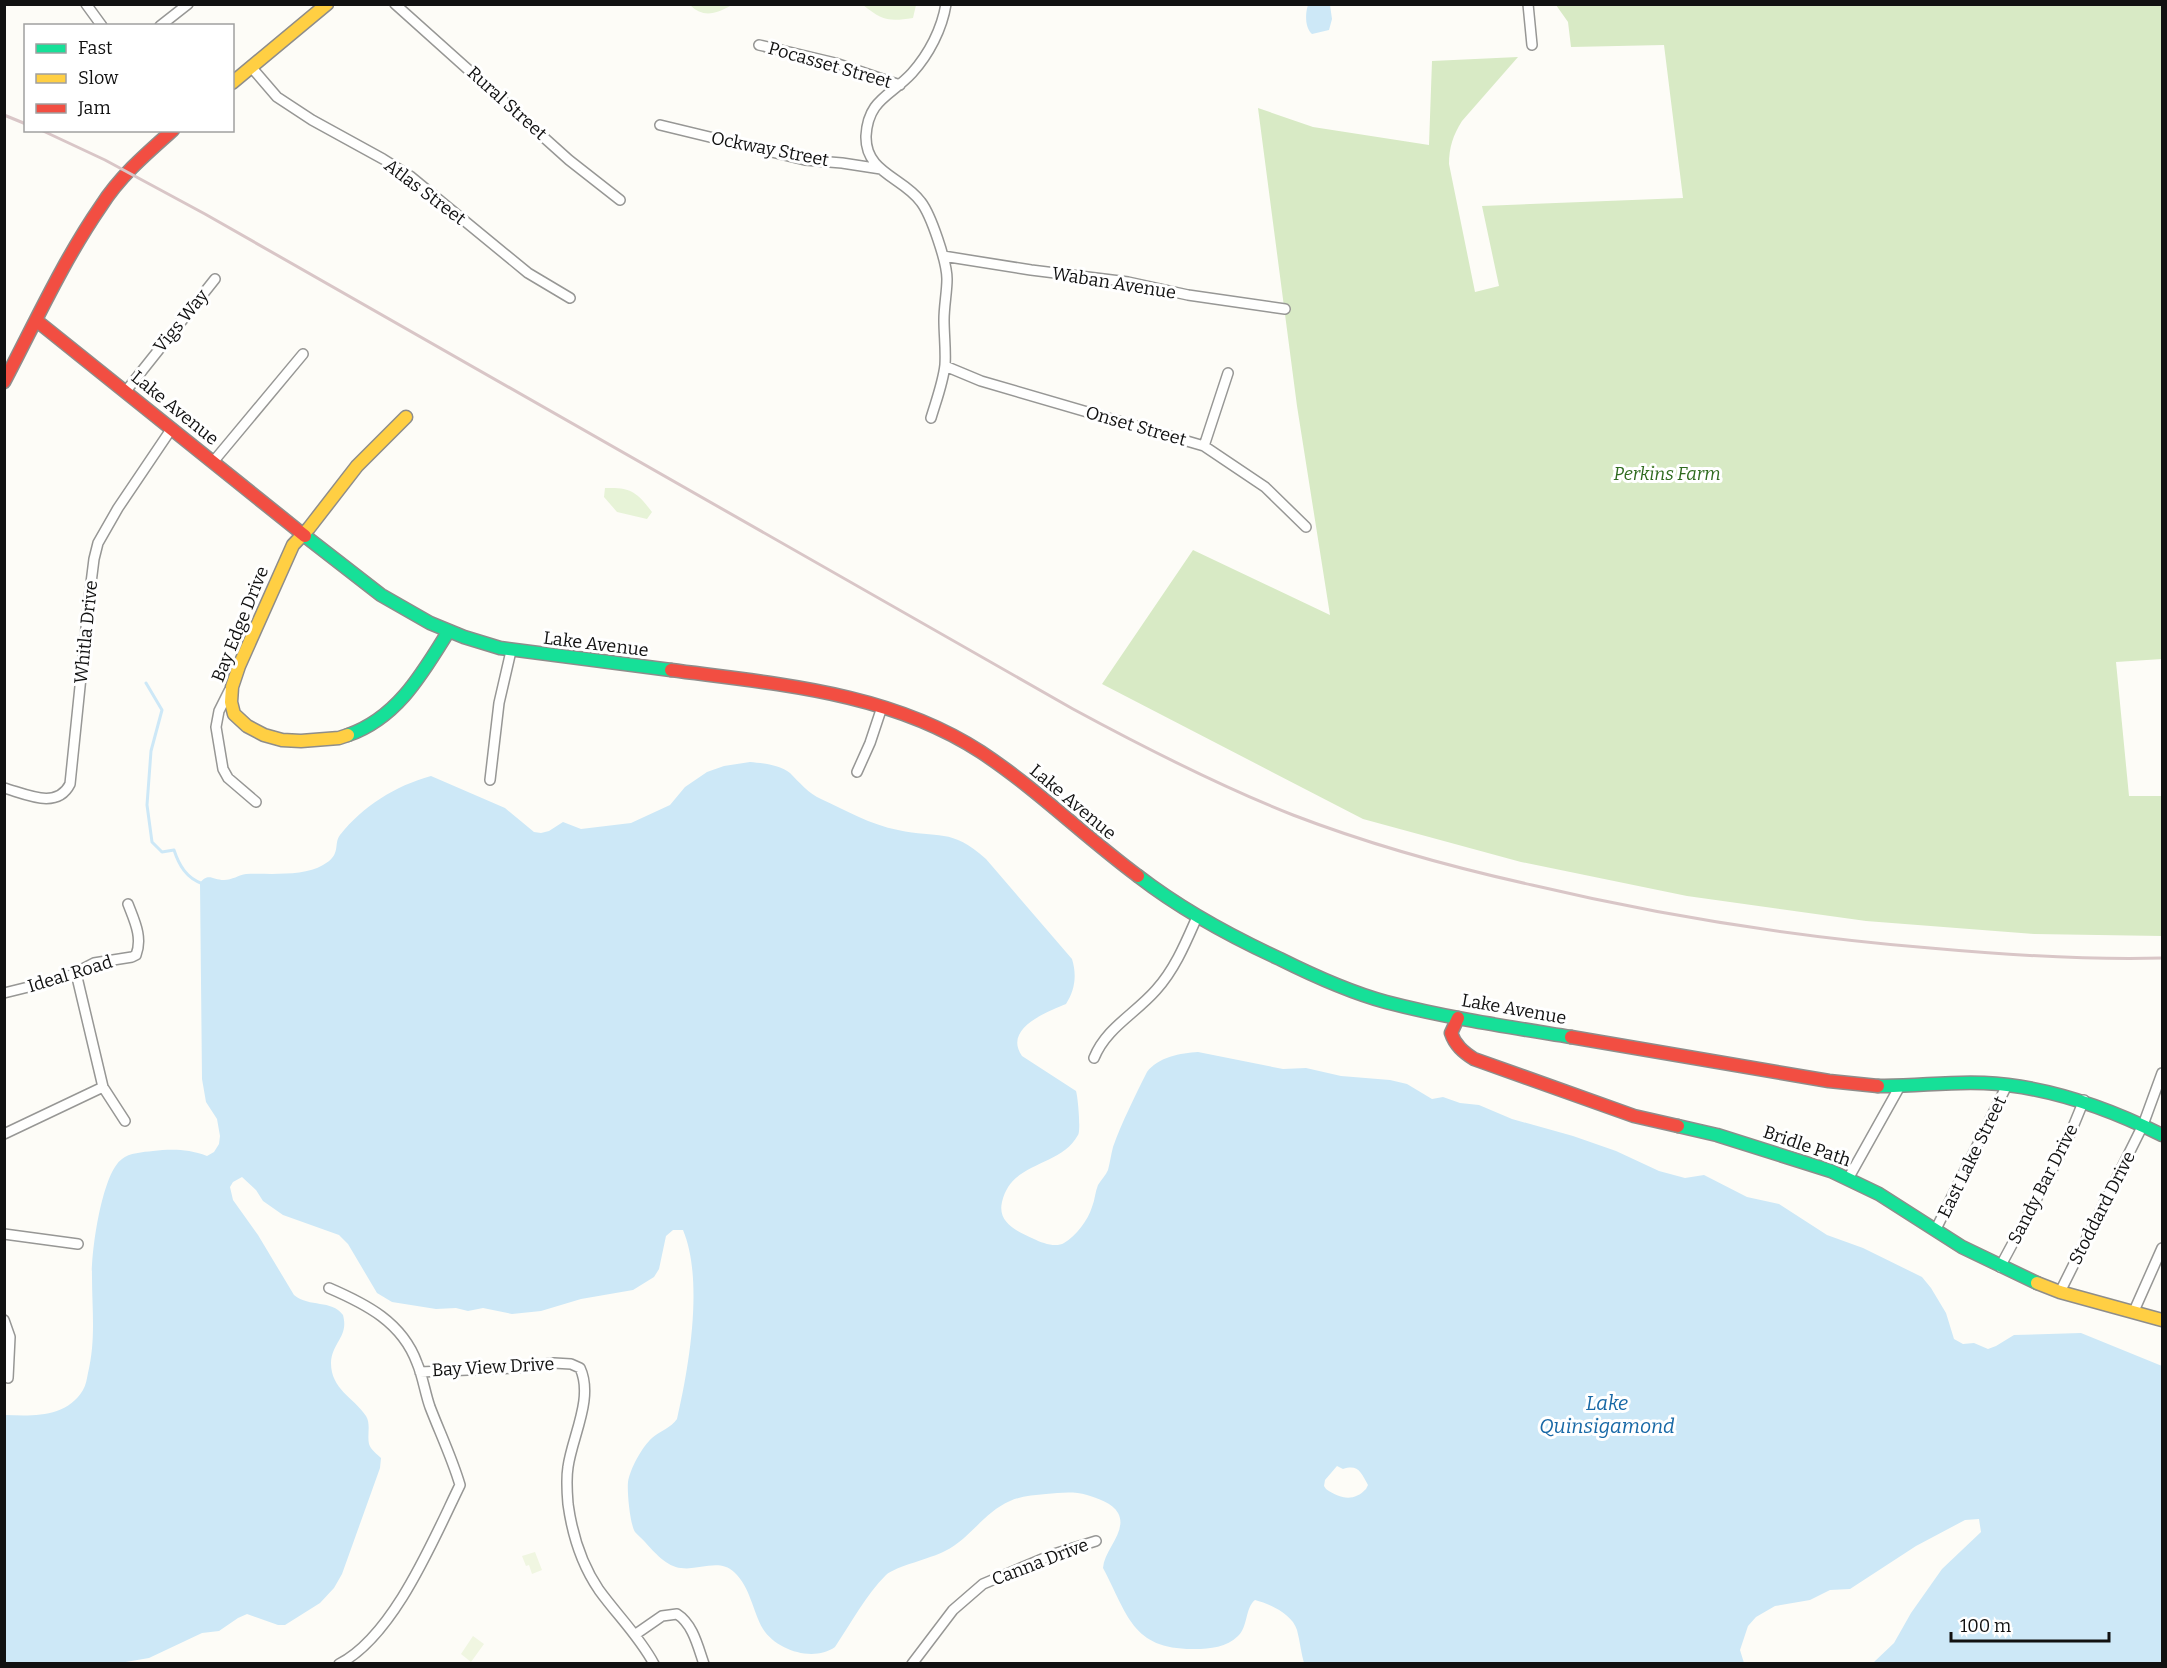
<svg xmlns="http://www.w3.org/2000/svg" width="2167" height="1668" font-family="Bitter,serif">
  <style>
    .green { fill: #e7f3d7 }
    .forest { fill: #d8eac5 }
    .pitch { fill: #f0f6e1 }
    .water { fill: #cde8f7; fill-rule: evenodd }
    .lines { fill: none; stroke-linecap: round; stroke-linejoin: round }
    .stream { stroke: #cde8f7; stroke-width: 3 }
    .street-casing { stroke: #979795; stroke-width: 12 }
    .fast-casing { stroke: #8e8d8b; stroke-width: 15 }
    .slow-casing { stroke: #8e8d8b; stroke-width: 15 }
    .jam-casing { stroke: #8e8d8b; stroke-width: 15 }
    .street { stroke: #fffffe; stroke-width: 9 }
    .fast { stroke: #16e098; stroke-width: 12 }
    .slow { stroke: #ffcf43; stroke-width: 12 }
    .jam { stroke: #f24e42; stroke-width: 12 }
    .rail { stroke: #d9c6c7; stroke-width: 3 }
    .labels { text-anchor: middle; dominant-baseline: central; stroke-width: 6; stroke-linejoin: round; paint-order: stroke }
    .street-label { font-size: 18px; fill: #111; stroke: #fff }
    .park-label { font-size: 18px; font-style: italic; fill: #2f6b1f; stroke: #fff }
    .water-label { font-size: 20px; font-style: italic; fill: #1768a6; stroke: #fff }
  </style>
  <rect width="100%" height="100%" fill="#fdfcf7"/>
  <path class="green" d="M690,5H732C717,13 704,19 690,5Z
    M863,5H916L913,18C888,22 882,20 863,5Z
    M605,488C631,487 637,492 652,512L647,519L617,512L604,497Z"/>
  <path class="forest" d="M1556,5H2162V659L2116,662L2129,796H2162V936L2034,934L1866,921L1687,896L1521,862L1363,819L1102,684L1193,550L1330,615L1297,406L1258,108L1313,127L1429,145L1432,61L1518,57L1462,121C1453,135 1449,148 1449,164L1475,292L1499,286L1482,206L1683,198L1664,45L1571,47L1568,22Z"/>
  <path class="pitch" d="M535,1552L542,1570L532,1574L529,1565L526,1566L522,1556Z
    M473,1636L484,1644L471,1662L461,1654Z"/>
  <path class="water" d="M1308,5H1330L1332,19L1329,30L1312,34C1305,28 1305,14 1308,5Z
    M750,762C762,763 780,765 790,773C799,782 809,794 821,799C845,810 871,825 898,830C938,839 951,827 986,859L1072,959C1077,975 1075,990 1066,1004C1046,1012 1003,1029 1022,1056L1076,1091C1078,1097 1081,1131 1078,1135C1060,1168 1012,1160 1002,1202C997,1223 1018,1232 1034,1239C1042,1243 1056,1248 1064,1243C1076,1236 1088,1220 1092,1207C1095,1200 1095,1192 1098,1185C1101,1180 1106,1175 1108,1170C1110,1162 1111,1155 1113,1147C1122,1122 1135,1096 1147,1072C1158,1057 1181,1053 1198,1052L1283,1069L1306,1068L1341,1076L1390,1080L1407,1084L1432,1099L1443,1097L1460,1103L1479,1105L1512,1119L1573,1136L1616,1151L1659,1171L1685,1178L1704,1175L1747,1197L1779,1204L1827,1235L1863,1248L1922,1277L1931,1288L1946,1313L1954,1339L1963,1344L1974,1343L1988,1349L1996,1346L2014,1335L2081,1333L2162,1366V1663H1860L1874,1662L1894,1643L1911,1613L1942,1569L1981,1532L1979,1519L1965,1520L1916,1546L1850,1589L1830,1590L1810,1600L1775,1606L1756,1617L1748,1626L1740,1650L1744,1663H1304C1301,1653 1300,1641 1297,1630C1292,1614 1270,1604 1255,1600C1245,1608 1248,1627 1238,1636C1227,1647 1210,1649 1195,1649C1132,1650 1128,1615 1103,1568C1104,1550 1128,1531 1118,1513C1113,1503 1097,1498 1087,1495C1073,1491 1060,1493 1046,1494C1034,1495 1021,1496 1010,1501C984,1512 970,1539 945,1551C930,1559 896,1566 886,1575C866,1595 851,1623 835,1647C814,1662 777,1651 763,1629C752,1610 751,1588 734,1572C719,1558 698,1571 681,1568C667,1567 654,1552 645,1542C642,1539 638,1535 635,1532C630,1524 627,1492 628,1482C630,1469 642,1447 652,1438C660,1431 671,1428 677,1419C689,1367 704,1280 683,1230H673L666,1236L659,1269L654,1277L633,1290L581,1299L541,1311L512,1314L483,1308L468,1311L456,1308L436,1309L392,1302L377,1293L348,1244L339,1235L283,1215L263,1201L256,1190L242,1177L233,1182L230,1187L233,1200L258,1235L294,1295C310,1308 331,1299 343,1315C349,1337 332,1342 331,1363C331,1389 353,1397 366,1416C371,1424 367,1435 369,1444C371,1450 377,1454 381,1458L380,1468L342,1574L334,1588L320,1603L285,1625H278L247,1614L238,1618L219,1631L202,1633L149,1658L114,1664L5,1663V1415C33,1416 66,1418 83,1390C86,1385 87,1378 88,1373C96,1339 92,1310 92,1277C91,1252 102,1173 122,1159C129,1153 143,1152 153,1151C172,1149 188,1149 207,1156L214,1152L219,1144L220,1136L217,1119L206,1102L202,1079L200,883C208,872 213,880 224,880C232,880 239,875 246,874C269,873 303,877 323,865C342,855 333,844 340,835C363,806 395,786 431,776L505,808L534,832L541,833L549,831L563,822L581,829L631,823L670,805L685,787L707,772L724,766ZM1337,1466L1343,1469C1358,1464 1361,1472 1368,1485L1366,1489C1354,1502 1340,1499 1326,1489L1324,1486L1325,1480Z"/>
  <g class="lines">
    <path class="stream" d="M146,683L162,710L151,751L147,805L152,842L162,852L174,850C179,865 186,878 203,884"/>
    <defs>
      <path id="street" d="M86,4L102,26
        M395,4L569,160L620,200
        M1528,4L1532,45
        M160,26L188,4
        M759,45L835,63L900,85
        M252,68L277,97L312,120L383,159L410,176L528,273L570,298
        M660,125L805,160L842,163L881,169
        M943,256L1031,270L1128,282L1188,295L1285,309
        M945,366L981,381L1204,446L1265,487L1306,527
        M126,391L215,279
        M931,418C936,401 943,383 945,365C946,350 944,335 944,320C944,306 947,292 947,279C947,262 931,215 921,202C903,177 865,173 866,136C868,99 891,96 912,73C929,54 942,29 946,4
        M1204,446L1228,373
        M213,462L303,354
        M229,691L219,711L216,727L223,769L228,778L256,802
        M857,772L870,743L882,707
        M490,780L499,703L511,651
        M4,788C26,794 57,810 70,784L89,599L94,559L98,543L118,508L172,428
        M76,973L103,1087L125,1121
        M4,993L65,978L94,963L132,957L136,955C143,937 134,920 128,904
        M1094,1058C1106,1028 1135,1014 1156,990C1175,969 1186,942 1197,917
        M4,1134L103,1087
        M1848,1179L1900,1086
        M1936,1229L2007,1085
        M4,1234L78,1244
        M2000,1267L2066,1144L2084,1100
        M329,1288C366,1304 402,1322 417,1363C423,1377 425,1393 430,1407C440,1433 452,1458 460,1485C434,1538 394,1636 339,1664
        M2060,1292L2143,1125L2162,1073
        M2134,1311L2162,1248
        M4,1320L10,1337L8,1378
        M420,1372L515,1368L554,1363L571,1364L580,1368C594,1398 572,1437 568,1467C566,1479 567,1492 568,1504C572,1533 582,1565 599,1590C617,1615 639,1636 654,1664
        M636,1634L662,1616L677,1614C693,1624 698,1647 704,1664
        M912,1664L953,1610L983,1584L1054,1554L1096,1541"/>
      <path id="fast" d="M305,536L381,595L430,623L464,637L500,648L671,670
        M348,735C397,718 422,674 448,632
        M1138,876C1182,910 1230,936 1280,959C1314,976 1349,992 1386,1002C1447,1018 1509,1027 1571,1037
        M1878,1086C1914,1087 1948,1081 1984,1083C2047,1086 2106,1107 2162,1135
        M1678,1126L1717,1135L1831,1171L1879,1194L1962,1247L2037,1283"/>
      <path id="slow" d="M232,83L327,4
        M348,735L339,738L301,741L282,740L264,735L247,726L234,714L231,702L232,687L239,666L293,545L309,528L357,466L406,417
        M2037,1283L2060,1292L2162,1320"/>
      <path id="jam" d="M37,321L305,536
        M4,382C35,323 63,261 101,206C120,176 147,153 173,130
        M671,670C777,684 889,692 981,752C1037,789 1084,836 1138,876
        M1458,1018L1451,1033C1455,1045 1463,1052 1474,1059L1634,1116L1678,1126
        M1571,1037L1829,1081L1878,1086"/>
    </defs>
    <use href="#street" class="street-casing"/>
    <use href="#fast" class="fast-casing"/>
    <use href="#slow" class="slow-casing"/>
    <use href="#jam" class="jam-casing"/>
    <use href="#street" class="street"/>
    <use href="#fast" class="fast"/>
    <use href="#slow" class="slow"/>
    <use href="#jam" class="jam"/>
    <path class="rail" d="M4,115L26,124
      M41,130L105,160L205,214L1073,709C1145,748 1217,785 1293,815C1371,845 1451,867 1532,885C1663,916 1796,937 1930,948C2007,955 2085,960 2162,958"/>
  </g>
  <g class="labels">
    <g class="street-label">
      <text transform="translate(830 65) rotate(16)">Pocasset Street</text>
      <text transform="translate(507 103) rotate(42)">Rural Street</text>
      <text transform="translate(770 149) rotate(11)">Ockway Street</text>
      <text transform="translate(425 192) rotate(37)">Atlas Street</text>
      <text transform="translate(1114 283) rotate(9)">Waban Avenue</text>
      <text transform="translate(181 321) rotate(-51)">Vigs Way</text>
      <text transform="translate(175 408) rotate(39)">Lake Avenue</text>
      <text transform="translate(1136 426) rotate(16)">Onset Street</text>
      <text transform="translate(240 624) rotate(-68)">Bay Edge Drive</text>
      <text transform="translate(86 632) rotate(-84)">Whitla Drive</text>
      <text transform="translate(596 644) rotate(7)">Lake Avenue</text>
      <text transform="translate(1073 802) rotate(40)">Lake Avenue</text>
      <text transform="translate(70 974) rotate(-17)">Ideal Road</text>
      <text transform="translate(1514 1009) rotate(10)">Lake Avenue</text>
      <text transform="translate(1807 1146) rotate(19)">Bridle Path</text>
      <text transform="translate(1972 1157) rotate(-64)">East Lake Street</text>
      <text transform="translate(2043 1184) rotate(-63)">Sandy Bar Drive</text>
      <text transform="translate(2102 1208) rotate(-63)">Stoddard Drive</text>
      <text transform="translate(493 1367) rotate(-3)">Bay View Drive</text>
      <text transform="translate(1040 1562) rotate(-21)">Canna Drive</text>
    </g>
    <g class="park-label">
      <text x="1667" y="474">Perkins Farm</text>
    </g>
    <g class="water-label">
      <text x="1607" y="1403">Lake<tspan x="1607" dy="23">Quinsigamond</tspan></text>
    </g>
  </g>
  <rect width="2167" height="1668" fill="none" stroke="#111111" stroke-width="12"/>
  <rect x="24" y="24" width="210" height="108" fill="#ffffff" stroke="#a0a0a0" stroke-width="1.5"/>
  <rect x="36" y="44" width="30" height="9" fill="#16e098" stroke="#a0a0a0" stroke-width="1.5"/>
  <text x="78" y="54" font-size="18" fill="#111111">Fast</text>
  <rect x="36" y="74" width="30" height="9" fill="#ffcf43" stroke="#a0a0a0" stroke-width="1.5"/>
  <text x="78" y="84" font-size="18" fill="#111111">Slow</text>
  <rect x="36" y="104" width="30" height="9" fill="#f24e42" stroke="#a0a0a0" stroke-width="1.5"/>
  <text x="78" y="114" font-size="18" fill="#111111">Jam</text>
  <path d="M1951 1632v9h158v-9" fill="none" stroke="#111111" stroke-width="3"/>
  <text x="1960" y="1632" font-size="18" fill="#111111" stroke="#ffffff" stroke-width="4.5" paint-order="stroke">100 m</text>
</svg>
